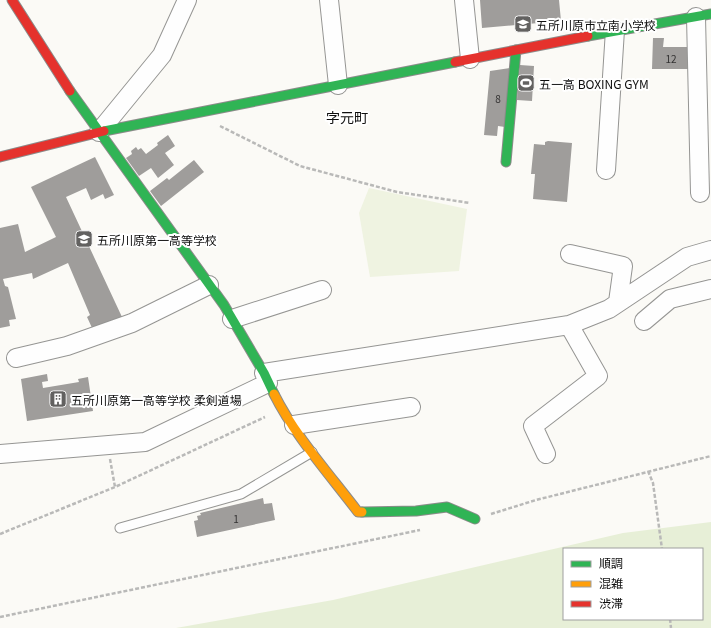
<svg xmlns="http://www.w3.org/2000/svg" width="711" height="628" font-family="Georgia,'Noto Sans JP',serif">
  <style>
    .green { fill: #e7efd7; fill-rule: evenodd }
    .pitch { fill: #eff3e1 }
    .building { fill: #9f9d9b }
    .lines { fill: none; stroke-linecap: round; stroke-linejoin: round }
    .lane-casing { stroke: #959593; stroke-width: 11 }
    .street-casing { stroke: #959593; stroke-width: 20 }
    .fast-casing { stroke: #8c8b8a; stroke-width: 11 }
    .slow-casing { stroke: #8c8b8a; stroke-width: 11 }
    .jam-casing { stroke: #8c8b8a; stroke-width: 11 }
    .path { stroke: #b9b9b8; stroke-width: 2.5; stroke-dasharray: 4 2; stroke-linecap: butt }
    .lane { stroke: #fefefe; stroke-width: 9 }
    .street { stroke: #fefefe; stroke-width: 18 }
    .fast { stroke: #30b455; stroke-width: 9 }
    .slow { stroke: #ff9f0a; stroke-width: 9 }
    .jam { stroke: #e5322d; stroke-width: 9 }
    .labels { text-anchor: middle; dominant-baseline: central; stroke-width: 4; stroke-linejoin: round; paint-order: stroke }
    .number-label { font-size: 10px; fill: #333232 }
    .poi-label { font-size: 12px; fill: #0f0f0f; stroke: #fff; text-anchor: start }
    .quarter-label { font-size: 14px; fill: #0f0f0f; stroke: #fff }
  </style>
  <rect width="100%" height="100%" fill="#fbfaf6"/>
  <path class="green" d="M711,522V628H176L333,600L623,533ZM564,549H702V619H564Z"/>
  <path class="pitch" d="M369,188L467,209L459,271L370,277L359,213Z"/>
  <path class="building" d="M480,0H559L561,21L482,28Z
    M653,38H664L663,47H691L690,69H652Z
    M520,65L534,66L532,101L517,100Z
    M510,68L505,127L498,126L497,136L484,135L490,71Z
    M168,135L175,146L165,153L174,165L158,178L151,168L139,176L126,158L132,154L131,151L136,147L138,150L141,148L146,154L158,145L157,143Z
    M548,141L572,143L567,202L533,199L535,174H531L534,144L545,145V142Z
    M95,157L114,195L105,199L103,194L91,200L86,188L66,197L122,317L93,330L87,317L90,315L68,263L33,279L32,273L3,279L5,286L8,287L16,319L9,320L10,326L0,328V228L18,224L25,252L56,237L31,187Z
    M194,160L204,172L161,206L150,191L167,178L169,180Z
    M47,374L48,381L42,382L43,388L79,382L78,379L88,377L93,411L27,421L21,379Z
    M263,498L264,504L272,503L275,520L197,537L194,521L198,520L197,516L201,515L200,513Z"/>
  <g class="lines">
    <defs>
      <path id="lane" d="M120,528L241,494L312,452"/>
      <path id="street" d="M329,0L338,85
        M464,0L470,59
        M696,17L700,193
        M99,132L162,55L187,0
        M606,170L615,30
        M570,254L623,266L618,302
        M232,319L322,290
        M644,321L670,299L711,289
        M16,358L67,346L132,323L209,285
        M264,373L569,325L609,309L687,257L711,250
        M294,425L411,407
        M0,454L145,442L268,383
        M546,454L533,426L598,376L569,325"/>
      <path id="fast" d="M588,36L711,14
        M70,91L224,305L264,373L274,394
        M104,131L455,62
        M506,162L516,50
        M362,512L416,511L447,507L475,519"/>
      <path id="slow" d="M274,394C295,436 330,475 358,512H362"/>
      <path id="jam" d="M12,0L70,91
        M455,62L588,36
        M0,157L104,131"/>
    </defs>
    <use href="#lane" class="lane-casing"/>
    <use href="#street" class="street-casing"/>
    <use href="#fast" class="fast-casing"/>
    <use href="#slow" class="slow-casing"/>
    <use href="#jam" class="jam-casing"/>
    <path class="path" d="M220,126L300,166L397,192L470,203
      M110,459L115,487
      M648,471L653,483L662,549
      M491,514L536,500L711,456
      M0,534L115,487L265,417
      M0,617L420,530
      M670,619L671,628"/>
    <use href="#lane" class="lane"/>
    <use href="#street" class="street"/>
    <use href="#fast" class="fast"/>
    <use href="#slow" class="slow"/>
    <use href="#jam" class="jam"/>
  </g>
  <defs>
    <symbol id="school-square" viewBox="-11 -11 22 22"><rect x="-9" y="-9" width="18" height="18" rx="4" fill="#626160" stroke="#fff"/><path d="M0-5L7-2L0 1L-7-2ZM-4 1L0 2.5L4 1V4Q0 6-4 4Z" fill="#fff"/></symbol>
    <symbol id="stadium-square" viewBox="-11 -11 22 22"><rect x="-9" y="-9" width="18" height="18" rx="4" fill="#626160" stroke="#fff"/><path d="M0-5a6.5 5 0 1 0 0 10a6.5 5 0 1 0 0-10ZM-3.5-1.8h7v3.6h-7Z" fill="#fff"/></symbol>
    <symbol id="building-square" viewBox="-11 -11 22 22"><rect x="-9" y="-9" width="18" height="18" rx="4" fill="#626160" stroke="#fff"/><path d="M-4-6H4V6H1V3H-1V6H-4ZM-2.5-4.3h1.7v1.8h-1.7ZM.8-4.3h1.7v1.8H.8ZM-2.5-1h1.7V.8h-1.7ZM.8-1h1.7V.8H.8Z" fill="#fff"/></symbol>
  </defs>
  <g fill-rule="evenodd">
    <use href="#school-square" x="513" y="14" width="20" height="20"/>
    <use href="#stadium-square" x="516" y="73" width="20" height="20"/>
    <use href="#school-square" x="74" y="229" width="20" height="20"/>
    <use href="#building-square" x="48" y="389" width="20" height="20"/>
  </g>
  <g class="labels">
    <g class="number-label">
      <text x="671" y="58">12</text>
      <text x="498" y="98">8</text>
      <text x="236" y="518">1</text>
    </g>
    <g class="poi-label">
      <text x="536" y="24">五所川原市立南小学校</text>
      <text x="539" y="83">五一高 BOXING GYM</text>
      <text x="97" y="239">五所川原第一高等学校</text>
      <text x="71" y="399">五所川原第一高等学校 柔剣道場</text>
    </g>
    <g class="quarter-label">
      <text x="347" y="117">字元町</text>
    </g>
  </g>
  <rect x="563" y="548" width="140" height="72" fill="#ffffff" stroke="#9f9f9f"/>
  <rect x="571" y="561" width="20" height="6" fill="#30b455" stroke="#9f9f9f"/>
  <text x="599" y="568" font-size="12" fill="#0f0f0f">順調</text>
  <rect x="571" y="581" width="20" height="6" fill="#ff9f0a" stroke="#9f9f9f"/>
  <text x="599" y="588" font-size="12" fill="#0f0f0f">混雑</text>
  <rect x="571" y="601" width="20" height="6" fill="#e5322d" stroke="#9f9f9f"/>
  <text x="599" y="608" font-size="12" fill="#0f0f0f">渋滞</text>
</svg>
